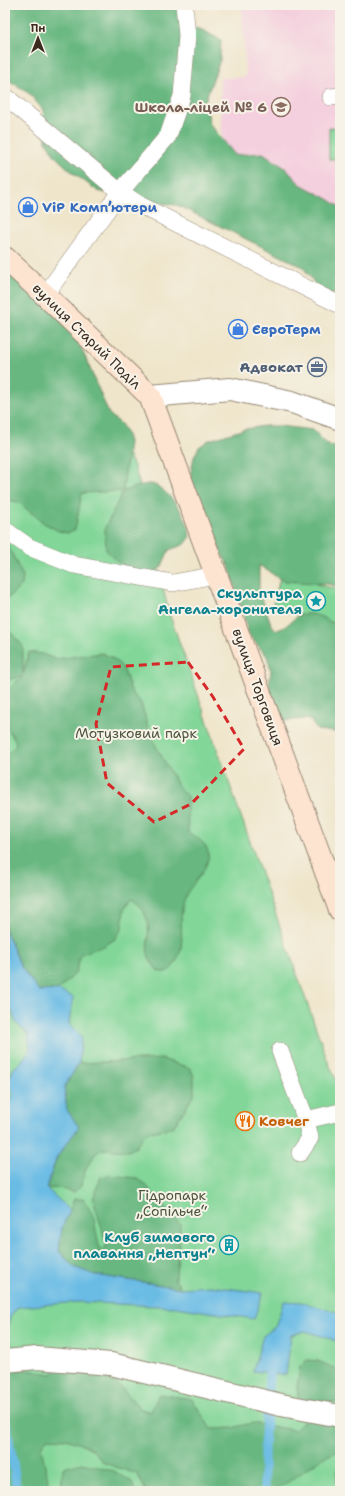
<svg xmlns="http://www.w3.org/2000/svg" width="345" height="1496" font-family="'Shantell Sans',sans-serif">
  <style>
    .built { fill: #f4cfde }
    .green { fill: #81d698; stroke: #5e805b }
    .forest { fill: #68b780; stroke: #52704f }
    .water { fill: #6abce5; stroke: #527382 }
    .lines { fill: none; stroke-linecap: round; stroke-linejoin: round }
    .stream { stroke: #6abce5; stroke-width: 9 }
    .lane-casing { stroke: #958874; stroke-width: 18 }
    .street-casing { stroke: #958874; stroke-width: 24 }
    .secondary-casing { stroke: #958874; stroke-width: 24 }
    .lane { stroke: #fff; stroke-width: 17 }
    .street { stroke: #fff; stroke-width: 22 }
    .secondary { stroke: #fde4d1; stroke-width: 22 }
    .marked { fill: none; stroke: #d62828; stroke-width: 3; stroke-dasharray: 8 5; stroke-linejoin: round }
    .labels { text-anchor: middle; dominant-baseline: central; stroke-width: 4; stroke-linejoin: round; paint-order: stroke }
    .education-label { font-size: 14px; font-weight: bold; fill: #785e54; stroke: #f7f3e8; text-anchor: end }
    .shop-label { font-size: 14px; font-weight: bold; fill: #366cbe; stroke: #f7f3e8; text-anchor: start }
    .street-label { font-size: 14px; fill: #3b2a1e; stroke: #f7f3e8 }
    .service-label { font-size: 14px; font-weight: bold; fill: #4e5e75; stroke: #f7f3e8; text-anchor: end }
    .culture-label { font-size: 14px; font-weight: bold; fill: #0d838f; stroke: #f7f3e8; text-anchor: end }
    .park-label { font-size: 14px; fill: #4c553c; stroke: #f7f3e8 }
    .food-label { font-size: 14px; font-weight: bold; fill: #c56008; stroke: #f7f3e8; text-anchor: start }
  </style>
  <rect width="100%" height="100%" fill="#f7f3e8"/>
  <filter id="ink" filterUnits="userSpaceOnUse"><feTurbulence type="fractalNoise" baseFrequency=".025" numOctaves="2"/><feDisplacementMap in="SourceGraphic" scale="8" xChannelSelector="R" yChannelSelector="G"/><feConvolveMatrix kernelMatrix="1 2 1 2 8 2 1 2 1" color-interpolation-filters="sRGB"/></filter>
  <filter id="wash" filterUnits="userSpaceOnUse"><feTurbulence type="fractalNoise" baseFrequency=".012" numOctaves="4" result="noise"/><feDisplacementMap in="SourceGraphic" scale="16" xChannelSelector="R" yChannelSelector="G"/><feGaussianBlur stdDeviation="0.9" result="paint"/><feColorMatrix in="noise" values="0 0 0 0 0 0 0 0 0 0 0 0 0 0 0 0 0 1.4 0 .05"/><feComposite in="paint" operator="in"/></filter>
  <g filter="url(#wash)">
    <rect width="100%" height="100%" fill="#efe5ca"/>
    <path class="built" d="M242,5H340V220L224,151L222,136L220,78L246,77Z"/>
    <path class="green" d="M340,127V159H329V128Z
      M5,310L109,418L134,466L155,536L157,563L169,613L328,1062L340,1088V1491H5Z
      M281,575L340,590V625L272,608Z"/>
    <path class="forest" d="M5,5H188L183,28L200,29L221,40L220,60L205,101L210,124L235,155L263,153L285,168L300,184L328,199L340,207V295L320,291L303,267L177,205L137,201L98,191L73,173L55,156L46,141L43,110L28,92L5,78Z
      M5,254L78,340L109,414L121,424L126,432L129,442L123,491C132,489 142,484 150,484C166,484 201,531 186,543C182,546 174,548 169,550L161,568L144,575L118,562L106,550L105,528L123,491L82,493L75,530L67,533L59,531L44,523L18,502L5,500Z
      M265,426H279L313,430L328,445L340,448V587L328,584L283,581L259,565V590L271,624L276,630C284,629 288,624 294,619C308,606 327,620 340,627V731L334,732L317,730L310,720L304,719L280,721L271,707L269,684L271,671L267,656L249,635L229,566L222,555L214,533L192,496L190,476L194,457L199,447L209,440L245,429Z
      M5,540L23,576L22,585L5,601Z
      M5,626L23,646V674L29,652L42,654L55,659L102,653L114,659L123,668L132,693L141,703L151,737L181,791L187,795L188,832C193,836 201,840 205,845C217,863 193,881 186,895C184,899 183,906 182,910C179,930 187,949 173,966C171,969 168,972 164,972C159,973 156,969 154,966C141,949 152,935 147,920C144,910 140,904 131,899L124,909L122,929L115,939L104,946L81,954L76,972L72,977L58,990L39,991L21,967L5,929V836L8,835L5,824V756L16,745L15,740L5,725V698L7,692L22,676L5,681Z
      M162,1059L190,1068L194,1076V1095L174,1126L157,1131L148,1132L141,1139L136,1147L129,1151L104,1149L96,1153L86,1168L81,1186L74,1192L58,1188L46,1189L57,1157L79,1127L67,1110L64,1087L79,1063Z
      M109,1175L136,1178L144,1183L180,1224L179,1252L175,1280L181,1288L95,1275L74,1267L59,1251L62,1228L74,1199H83L93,1215L100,1251L107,1246L93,1199L98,1184L101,1177Z
      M307,1360L318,1361L334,1368L340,1369V1402L307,1403L298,1398L297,1388L300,1367Z
      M58,1367H80L119,1385L141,1409L151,1412L159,1394L192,1399L211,1429L232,1428L252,1423L295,1430L309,1416L340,1407V1451L324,1457L275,1491H146L137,1474L104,1463L92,1449L84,1445L66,1439L47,1438L41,1448L48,1479L47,1491H5V1369H19L52,1374Z
      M82,1463L114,1471L132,1482L135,1491H61L63,1468Z
      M340,1468V1491H337V1471Z"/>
    <path class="water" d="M5,929L21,967L39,991L58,990L73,997L69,1024L82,1037L79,1063L64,1087L67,1110L79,1127L57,1157L46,1188L70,1210L62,1228L59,1251L74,1267L95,1275L181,1288L211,1286L263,1293L254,1319L176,1307L79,1302L18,1307L10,1317L5,1338V1103L13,1096L8,1083L13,1069L21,1062L30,1049L28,1034L16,1023L8,1001L5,999Z
      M284,1301L301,1302L340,1313V1342L305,1331L291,1335L286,1375L253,1371L263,1336L275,1327Z"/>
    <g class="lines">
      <path class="stream" d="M5,1419L13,1462L17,1491
        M264,1491V1448L270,1365"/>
    </g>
  </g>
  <g filter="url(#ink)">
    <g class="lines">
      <defs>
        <path id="lane" d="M5,96L120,192L168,136L182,96L187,36L184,5
          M331,97L340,96
          M45,295L120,192L140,205L340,305
          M5,530L29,547L74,565L173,583L216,575
          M280,1051L306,1120L340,1112
          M300,1153L310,1138L306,1120"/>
        <path id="street" d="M150,396L230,389L292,402L340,419
          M5,1361L37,1358L111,1364L281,1405L340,1416"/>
        <path id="secondary" d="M5,258L45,295L150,396L340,910"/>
      </defs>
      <use href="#lane" class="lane-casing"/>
      <use href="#street" class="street-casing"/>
      <use href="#secondary" class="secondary-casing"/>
      <use href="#lane" class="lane"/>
      <use href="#street" class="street"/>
      <use href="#secondary" class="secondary"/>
    </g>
  </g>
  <path class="marked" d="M188,662L213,697L244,749L191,804L154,822L107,783L96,724L111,667Z"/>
  <defs>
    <symbol id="school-ring" viewBox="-11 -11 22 22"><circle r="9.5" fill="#f7f3e8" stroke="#8d6e63" stroke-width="1.5"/><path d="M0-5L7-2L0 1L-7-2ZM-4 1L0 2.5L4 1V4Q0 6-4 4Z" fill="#8d6e63"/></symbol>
    <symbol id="shop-ring" viewBox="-11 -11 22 22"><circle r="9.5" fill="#f7f3e8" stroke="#3f7fe0" stroke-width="1.5"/><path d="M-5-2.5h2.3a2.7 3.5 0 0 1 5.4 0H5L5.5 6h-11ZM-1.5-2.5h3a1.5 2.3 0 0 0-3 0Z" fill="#3f7fe0"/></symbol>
    <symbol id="office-ring" viewBox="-11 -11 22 22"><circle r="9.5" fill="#f7f3e8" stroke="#5c6f8a" stroke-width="1.5"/><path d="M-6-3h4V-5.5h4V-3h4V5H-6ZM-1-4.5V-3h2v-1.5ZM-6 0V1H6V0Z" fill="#5c6f8a"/></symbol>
    <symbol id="sight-ring" viewBox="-11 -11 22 22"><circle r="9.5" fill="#f7f3e8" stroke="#0f9aa8" stroke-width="1.5"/><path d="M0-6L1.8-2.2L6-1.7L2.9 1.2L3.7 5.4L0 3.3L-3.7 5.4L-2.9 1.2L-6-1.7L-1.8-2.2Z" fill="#0f9aa8"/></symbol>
    <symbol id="restaurant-ring" viewBox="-11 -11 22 22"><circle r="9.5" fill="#f7f3e8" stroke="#e8710a" stroke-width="1.5"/><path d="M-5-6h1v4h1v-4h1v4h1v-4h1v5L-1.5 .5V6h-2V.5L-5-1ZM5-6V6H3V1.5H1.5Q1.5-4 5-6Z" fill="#e8710a"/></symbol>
    <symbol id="building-ring" viewBox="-11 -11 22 22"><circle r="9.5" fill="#f7f3e8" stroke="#0f9aa8" stroke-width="1.5"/><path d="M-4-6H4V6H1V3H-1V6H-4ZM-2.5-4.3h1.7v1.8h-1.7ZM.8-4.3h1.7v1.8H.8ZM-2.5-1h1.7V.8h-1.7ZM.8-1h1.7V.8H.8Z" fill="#0f9aa8"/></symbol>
  </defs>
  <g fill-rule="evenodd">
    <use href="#school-ring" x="270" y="96" width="22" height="22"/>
    <use href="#shop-ring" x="17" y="196" width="22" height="22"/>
    <use href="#shop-ring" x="227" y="318" width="22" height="22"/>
    <use href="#office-ring" x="306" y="356" width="22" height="22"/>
    <use href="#sight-ring" x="305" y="590" width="22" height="22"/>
    <use href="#restaurant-ring" x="234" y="1110" width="22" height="22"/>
    <use href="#building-ring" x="218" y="1234" width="22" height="22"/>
  </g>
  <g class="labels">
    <g class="education-label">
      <text x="267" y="107">Школа-ліцей № 6</text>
    </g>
    <g class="shop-label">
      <text x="42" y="207">ViP Комп’ютери</text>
      <text x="252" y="329">ЄвроТерм</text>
    </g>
    <g class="street-label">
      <text transform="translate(87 336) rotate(44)">вулиця Старий Поділ</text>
      <text transform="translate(258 687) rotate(70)">вулиця Торговиця</text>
    </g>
    <g class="service-label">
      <text x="303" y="367">Адвокат</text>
    </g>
    <g class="culture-label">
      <text x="302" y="593">Скульптура<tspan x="302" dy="16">Ангела-хоронителя</tspan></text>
      <text x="215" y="1237">Клуб зимового<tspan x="215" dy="16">плавання „Нептун“</tspan></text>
    </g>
    <g class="park-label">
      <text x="136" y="733">Мотузковий парк</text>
      <text x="172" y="1195">Гідропарк<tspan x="172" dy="16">„Сопільче“</tspan></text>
    </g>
    <g class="food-label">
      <text x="259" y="1121">Ковчег</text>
    </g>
  </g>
  <rect width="345" height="1496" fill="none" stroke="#f7f3e8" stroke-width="20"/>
  <g transform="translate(38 38)" stroke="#f7f3e8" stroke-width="3" paint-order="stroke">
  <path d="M0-3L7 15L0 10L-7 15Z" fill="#3b2a1e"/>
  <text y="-6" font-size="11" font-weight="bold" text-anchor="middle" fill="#3b2a1e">Пн</text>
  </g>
</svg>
